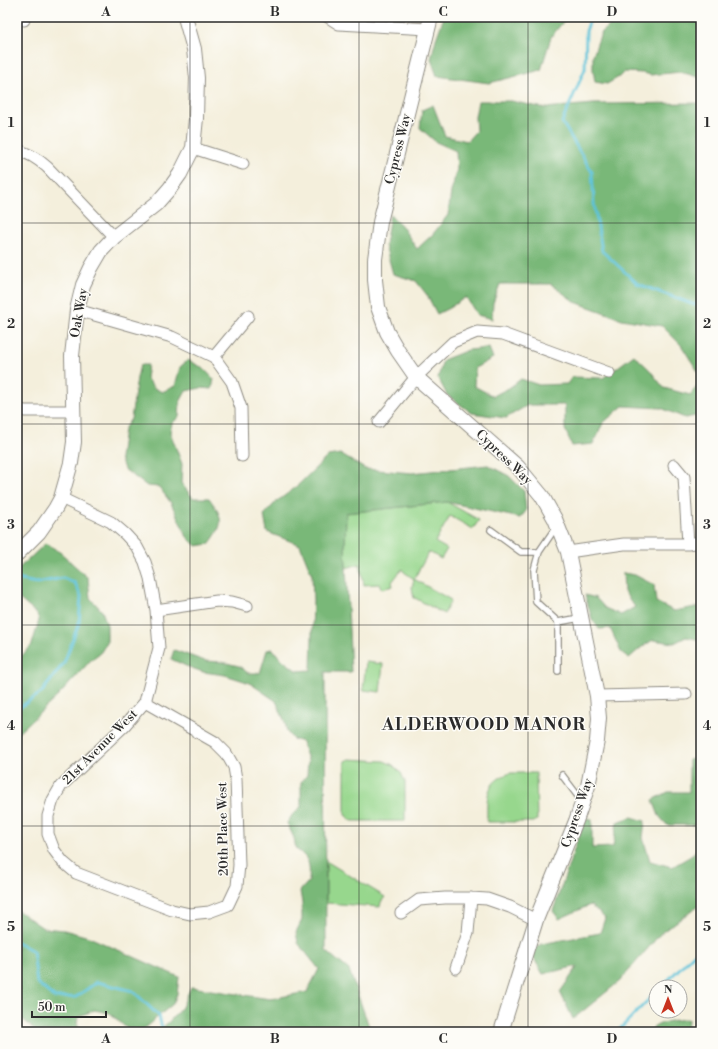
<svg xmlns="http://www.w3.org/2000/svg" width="718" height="1049" font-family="'Libre Bodoni',serif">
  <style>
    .green { fill: #97d78d; stroke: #61815c }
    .forest { fill: #79b878; stroke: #527252 }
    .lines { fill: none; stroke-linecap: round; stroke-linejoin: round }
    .stream { stroke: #5bc2d8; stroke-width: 3 }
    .service-casing { stroke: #908d84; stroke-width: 8 }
    .minor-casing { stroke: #908d84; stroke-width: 13 }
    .tertiary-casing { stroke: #908d84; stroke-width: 16 }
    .service { stroke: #fff; stroke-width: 5.5 }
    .minor { stroke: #fff; stroke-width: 11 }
    .tertiary { stroke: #fff; stroke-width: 14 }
    .grid { fill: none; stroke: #2b2b2b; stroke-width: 1; stroke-opacity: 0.55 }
    .labels { text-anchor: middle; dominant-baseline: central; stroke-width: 3; stroke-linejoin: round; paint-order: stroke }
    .street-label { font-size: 13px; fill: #2b2b2b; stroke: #fdfcf7 }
    .district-label { font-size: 17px; font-weight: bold; letter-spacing: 1px; fill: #2b2b2b; stroke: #fdfcf7 }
    .neatline { fill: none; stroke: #2b2b2b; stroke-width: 1.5 }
    .grid-label { font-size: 13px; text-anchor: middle; font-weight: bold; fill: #2b2b2b }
  </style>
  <rect width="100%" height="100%" fill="#fdfcf7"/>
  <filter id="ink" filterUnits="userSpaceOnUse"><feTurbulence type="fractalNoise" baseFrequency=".025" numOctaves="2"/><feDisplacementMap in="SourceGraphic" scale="8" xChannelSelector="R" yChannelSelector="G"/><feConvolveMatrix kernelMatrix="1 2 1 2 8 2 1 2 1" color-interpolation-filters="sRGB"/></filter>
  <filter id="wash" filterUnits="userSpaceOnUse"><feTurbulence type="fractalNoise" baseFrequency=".012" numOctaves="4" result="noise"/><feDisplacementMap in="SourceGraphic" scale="16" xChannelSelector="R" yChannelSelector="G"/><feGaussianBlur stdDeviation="0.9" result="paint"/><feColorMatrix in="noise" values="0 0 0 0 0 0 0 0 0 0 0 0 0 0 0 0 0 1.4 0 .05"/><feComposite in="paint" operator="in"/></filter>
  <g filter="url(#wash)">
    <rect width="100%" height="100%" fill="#f4efdc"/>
    <path class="green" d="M447,502L479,520L473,529L450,516L435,542L447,549L441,559L429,552L414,579L451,600L444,614L415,598L414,599L412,587L414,579L404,572L402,569L392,582L393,586L382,589L379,584L364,585L360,564L346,568L345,545L346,513Z
      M366,662L383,664L380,692L363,690Z
      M349,759L384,761L393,765L401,773L405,782V821H352L345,815V761Z
      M511,773H536L537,820L534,822H487C487,799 484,781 511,773Z
      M326,861L385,897L381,902L380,907L326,903Z"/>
    <path class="forest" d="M444,17H567L551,37L541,70L489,83L437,76L431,59L436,39Z
      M619,17H701V78L681,72L650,75L643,73L624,72L619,77L607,84L595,82L593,69V55L601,33Z
      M478,101H511L544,108L594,104L701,103V376L681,345L662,326L622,319L575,302L551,284H500L493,303L492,319L477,315L466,297L449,308L437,314L427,295L416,281L393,274L385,245L390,215L401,225L417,249L433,234L448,215L451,192L457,169L456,151L436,142L420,128L422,110L433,105L445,136L467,141L476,131L475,117Z
      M489,348L493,358L475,368L474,386L493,396L509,388L521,379L539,385L567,384L572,377L603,378L634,355L649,369L664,388L690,395L701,382V415L685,418L661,408L623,406L603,423L593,444L572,446L565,429V405H528L506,418L472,413L447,395L438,378L443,360L468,350Z
      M188,360L203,368L214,379L212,389L201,388L186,391L180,402L179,417L172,423L170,432L182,464L181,483L193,498H209C223,517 225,524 209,544L196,546L187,537L171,503L159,487L147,486L124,469L120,458L124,429L131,419L137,378L140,365H148L146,378L154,388L162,392L175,386L180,367Z
      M340,454L365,469L412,473L488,465L509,476L524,491L526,511L520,518L447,502L346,513L345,545L351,672H325L326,951L349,970L371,1032H157L170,1021L182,1007L191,987L270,999L307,992L319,969L298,943L296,932L302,920V903L300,891L309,881C310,864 310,859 296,849L294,838L287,823L293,814L301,807V782L307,775L308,760L302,742L293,739L287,732L285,722L276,701L251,684L244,681L225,675L203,672L186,666L171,659L174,650L205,661L222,662L239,666L248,673H260L267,650L273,649L279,657L297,671L311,670L313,600L312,575L300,545L267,532L264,515L276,502L295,488L328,456Z
      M46,543L61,553L88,578L90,598L102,611L107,625V642L101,652L91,660L59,695L17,734V661L32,645L39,620L37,614L17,597V570Z
      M623,573L635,575L654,585L656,602L674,611L701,606V640L686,637L674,643L653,640L642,647L629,658L621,652L610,628L599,629L592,619L585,595L596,598L605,608L621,615L635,607L624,592Z
      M701,757V821L693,825H667L659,816L653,800L668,792H689V760Z
      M632,817L645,821L643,838L650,861L672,867L691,856L701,844V904L661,933L620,981L573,1019L560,992L578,966L543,974L530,952L541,944L600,933L605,918L590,905L559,919L553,911L585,818L592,819V848L613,847L617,822Z
      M17,910L43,928L64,930L89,937L179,977L177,994L173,1004L142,1030L125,1027L110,1013L94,1010L78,1017L77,1024L81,1032H37L17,1014Z
      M688,1019L687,1032H649C658,1021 674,1020 688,1019Z"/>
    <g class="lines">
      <path class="stream" d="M591,17L586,31L585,69L562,122L592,172L594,203L602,251L638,284L692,304L701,306
        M17,579L36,583L63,578L75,583L81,596L79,623L64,663L41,693L17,709
        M17,942L33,951L37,983L55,998L76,997L97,982L133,991L159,1016L163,1032
        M661,987L701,947
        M617,1032L656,992"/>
    </g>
  </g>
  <g filter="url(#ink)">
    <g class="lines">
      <defs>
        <path id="service" d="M491,530L521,552H539L556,527
          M539,552L534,570L536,602L558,622L580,618
          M558,622V671
          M562,775L581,800"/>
        <path id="minor" d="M22,17L24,20
          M328,17L339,24L428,29
          M193,148L243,164
          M17,150C29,153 38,159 47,167L114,237
          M77,310L172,337L214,357L232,382L241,408L242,456
          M214,357L248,316
          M17,409L25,411H73
          M379,422L416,377L453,342L477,332L503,334L609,373
          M674,465L684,477L688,544
          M61,498L111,522L125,534L137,547L145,562L150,578L156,610L159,648L145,702L125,725L61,786L53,800L48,816V834L54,850L63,862L76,873L172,910L190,914L209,912L228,905L237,886L239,865L236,779L234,767L226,753L215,742L145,702
          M568,552L624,544H688L701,542
          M156,610L217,601L232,602L247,606
          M597,696L686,694
          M401,913L419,900L445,898H471L487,899L510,907L536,920
          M456,968L468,933L471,898"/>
        <path id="tertiary" d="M431,17L380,222L375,259V280L378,307L387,332L398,351L416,377L518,467L542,496L555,519L568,552L597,696L599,718L597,741L588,786L576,821L536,920L501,1032
          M17,554L39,532L55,509L61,498L71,463L74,442L72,356L77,310L83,285L91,268L101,251L114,237L156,204L170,188L180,174L193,148L196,118L197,78L194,49L185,17"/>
      </defs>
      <use href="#service" class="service-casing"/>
      <use href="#minor" class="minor-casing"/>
      <use href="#tertiary" class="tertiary-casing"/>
      <use href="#service" class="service"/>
      <use href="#minor" class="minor"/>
      <use href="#tertiary" class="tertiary"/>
    </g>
  </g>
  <path class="grid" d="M190,17V1032M359,17V1032M528,17V1032M17,223H701M17,424H701M17,625H701M17,826H701"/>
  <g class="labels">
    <g class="street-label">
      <text transform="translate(398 149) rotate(-76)">Cypress Way</text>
      <text transform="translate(79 313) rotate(-80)">Oak Way</text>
      <text transform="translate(504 457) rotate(44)">Cypress Way</text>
      <text transform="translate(100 747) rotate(-45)">21st Avenue West</text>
      <text transform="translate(577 813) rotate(-71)">Cypress Way</text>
      <text transform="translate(223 829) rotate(-91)">20th Place West</text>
    </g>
    <g class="district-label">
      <text x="484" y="725">ALDERWOOD MANOR</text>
    </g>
  </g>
  <rect width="718" height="1049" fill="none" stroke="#fdfcf7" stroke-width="44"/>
  <g transform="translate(668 999)"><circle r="19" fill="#fdfcf7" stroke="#a9a8a5"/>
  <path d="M0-3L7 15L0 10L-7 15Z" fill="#c8321e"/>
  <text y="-6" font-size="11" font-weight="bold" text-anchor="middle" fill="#2b2b2b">N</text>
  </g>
  <path d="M32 1011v6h74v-6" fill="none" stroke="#2b2b2b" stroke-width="2"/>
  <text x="38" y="1011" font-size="12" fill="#2b2b2b" stroke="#fdfcf7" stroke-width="3" paint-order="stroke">50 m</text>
  <rect x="22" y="22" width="674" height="1005" class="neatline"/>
  <g class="grid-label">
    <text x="106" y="16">A</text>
    <text x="275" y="16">B</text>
    <text x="443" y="16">C</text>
    <text x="612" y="16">D</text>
    <text x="11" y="127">1</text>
    <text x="707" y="127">1</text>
    <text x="11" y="328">2</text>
    <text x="707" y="328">2</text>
    <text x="11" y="529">3</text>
    <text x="707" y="529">3</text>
    <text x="11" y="730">4</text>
    <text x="707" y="730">4</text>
    <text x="11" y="931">5</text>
    <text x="707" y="931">5</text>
    <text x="106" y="1043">A</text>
    <text x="275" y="1043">B</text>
    <text x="443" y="1043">C</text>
    <text x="612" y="1043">D</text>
  </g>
</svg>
